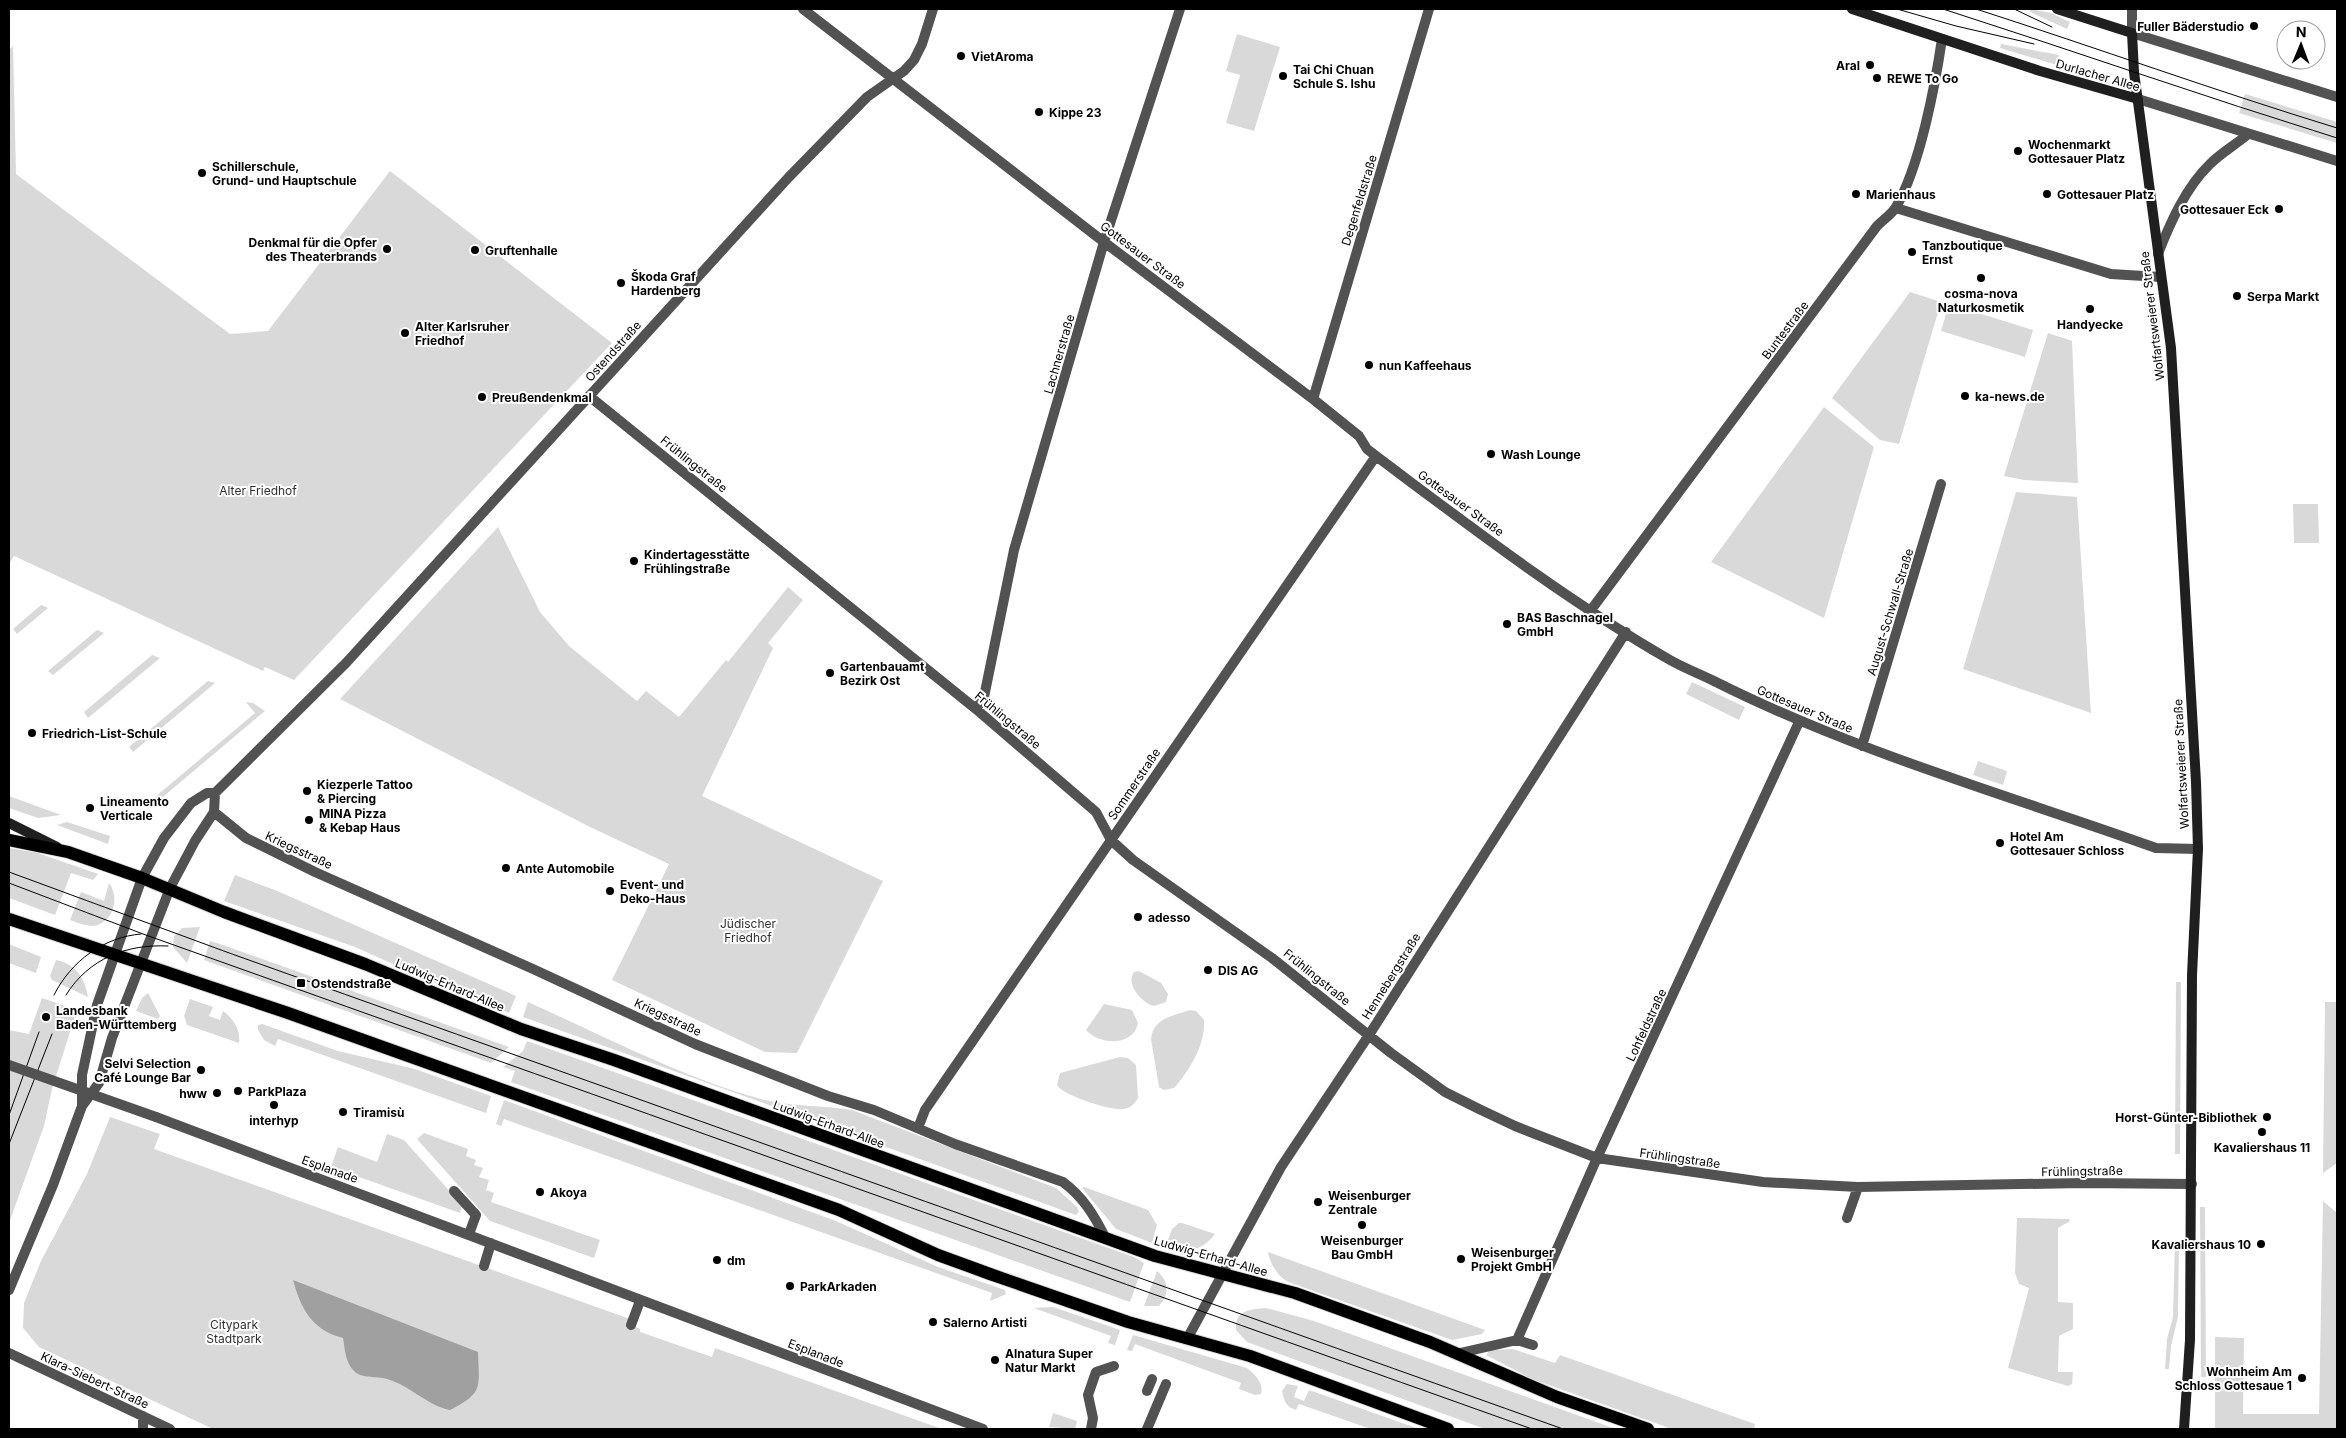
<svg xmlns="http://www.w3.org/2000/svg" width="2346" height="1438" font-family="Inter,sans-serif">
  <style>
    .green { fill: #d9d9d9 }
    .water { fill: #a0a0a0 }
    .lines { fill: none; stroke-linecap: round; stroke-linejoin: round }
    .primary-casing { stroke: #dbdbdb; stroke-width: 14 }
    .pedestrian { stroke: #525252; stroke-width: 10 }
    .minor { stroke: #525252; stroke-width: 10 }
    .tertiary { stroke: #525252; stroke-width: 10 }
    .secondary { stroke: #1f1f1f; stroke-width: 10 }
    .primary { stroke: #000; stroke-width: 12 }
    .tram { stroke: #000; stroke-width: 1 }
    .pedestrian-bridge { stroke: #525252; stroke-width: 10 }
    .poi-dot { fill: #000; stroke: #fff; stroke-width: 2 }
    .labels { text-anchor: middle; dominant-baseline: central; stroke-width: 4; stroke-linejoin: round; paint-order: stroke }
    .poi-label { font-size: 12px; font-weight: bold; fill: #000; stroke: #fff; text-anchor: start }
    .street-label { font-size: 12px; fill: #000; stroke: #fff }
    .park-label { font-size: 12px; fill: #303030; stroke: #fff }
  </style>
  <rect width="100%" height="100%" fill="#fff"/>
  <path class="green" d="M2031,9L2051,13L2070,22L2067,29L2030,12Z
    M1237,34L1280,47L1254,131L1226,123L1240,75L1226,71Z
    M2001,44L2059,55L2057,65L2000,48Z
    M13,46L16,174L230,334L268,331L390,171L612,343L294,680L265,667L263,671L14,556L9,564V50Z
    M2245,94L2337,122V143L2239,113Z
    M1910,292L1941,302L1899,444L1880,440L1832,398Z
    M1949,304L2033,330L2025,357L1941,331Z
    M2048,333L2072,341L2078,483L2024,480L2004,476Z
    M1824,407L1874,447L1824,618L1711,562Z
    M2016,492L2077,497L2091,713L1963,669Z
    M2293,504H2318L2319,543H2294Z
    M498,527L540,612L569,646L637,701L646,691L679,717L726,660L728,662L788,587L803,600L768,643L773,648L702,796L883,881L797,1053L765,1052L612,980L669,864L590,827L340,699Z
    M41,605L48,608L17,634L13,629Z
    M97,630L104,633L53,675L48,671Z
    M152,655L160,658L88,718L84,712Z
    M208,681L215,683L133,752L129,747Z
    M1692,682L1745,707L1739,720L1686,694Z
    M246,702L253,703L265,711L158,801L155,797L255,713Z
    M1978,761L2007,771L2003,785L1973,775Z
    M9,796L61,815L38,818L9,808Z
    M67,822L110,836L108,844L57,825Z
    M9,848L38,853L98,874L93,880L71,873L55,915L9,898Z
    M235,875L275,890L516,996L509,1013L451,990L355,947L224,901Z
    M109,883C119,896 115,918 98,925C89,928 79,923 70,920L81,892L104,901Z
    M200,927L187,963L173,947L174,936L182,928Z
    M210,941L223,945L509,1047L491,1063L204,960Z
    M9,944L41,957L36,973L9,963Z
    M56,960C76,964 85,978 88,997L52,980L50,976Z
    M1139,971L1161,983L1168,994L1166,1002L1154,1006C1142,1003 1125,984 1134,972Z
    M2176,982H2181L2180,1154H2175Z
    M148,993L160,1016L158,1019L136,1011L142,998Z
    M42,998L77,1010L52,1089L44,1126L9,1223V1030L29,1034Z
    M190,999L213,1007L209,1016L220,1020L223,1011C233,1018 241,1030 239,1043L187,1025L184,1016Z
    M528,1002C604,1036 681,1077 761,1099C791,1107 822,1105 852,1110L1056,1188L1077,1207L1079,1212L1076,1215L523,1017Z
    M2325,1002H2337V1163L2323,1173Z
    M1104,1004L1132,1010L1138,1023C1134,1046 1100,1046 1086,1030Z
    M1190,1010L1196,1011L1204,1020C1206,1044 1189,1071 1174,1088L1164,1090L1159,1087L1151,1039C1153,1018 1173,1016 1190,1010Z
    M262,1024L338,1051L415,1069L491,1096L486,1113L278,1039L275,1046L264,1040L258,1030V1025Z
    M527,1041L1134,1257L1144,1263L1130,1302L511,1082L515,1071L503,1067L523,1051Z
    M1120,1057L1128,1058L1136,1065L1138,1098C1135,1104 1130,1108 1123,1109C1111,1111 1062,1095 1057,1085L1060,1073Z
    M504,1100L836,1221L938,1267L1005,1290L1006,1294L990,1301L992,1293L504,1119L501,1126L496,1124Z
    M110,1117L160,1134L154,1149L630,1319L631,1325L640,1329V1332L712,1357L715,1348L942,1429H213L39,1347L23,1328L24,1303L41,1261L87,1174Z
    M424,1133L468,1149L466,1156L476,1160L474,1165L483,1168L479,1177L489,1180L486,1190L494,1193L491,1202L600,1240L594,1258L490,1221L417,1139Z
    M387,1134L404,1140L462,1205L460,1213L331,1167L338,1147L377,1162Z
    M1084,1187L1148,1210L1157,1225L1152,1243L1116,1229L1082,1188Z
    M2323,1201L2337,1213V1429H2215V1337L2244,1338L2243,1414H2319Z
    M2200,1207H2205L2206,1377H2201Z
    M2017,1218L2069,1219L2070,1221L2058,1228V1302L2073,1303V1329L2059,1336L2058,1372H2073L2072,1384L2068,1386L2008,1368L2029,1288L2019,1284L2015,1273Z
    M1179,1223H1182L1215,1234C1201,1252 1186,1253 1165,1248L1172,1229Z
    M2175,1240H2179L2178,1317L2171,1346L2169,1369H2165L2167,1339L2173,1317Z
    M1268,1252L1485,1330L1482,1334L1452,1340L1291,1283C1279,1279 1270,1264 1268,1252Z
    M1157,1271C1169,1281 1170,1294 1159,1306H1144Z
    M1053,1307L1120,1330L1115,1345L1108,1343L1111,1336L1034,1308Z
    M1266,1308L1314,1321L1616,1429H1485L1247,1342L1236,1330C1234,1311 1250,1309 1266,1308Z
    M1133,1335L1247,1368C1255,1375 1264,1382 1261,1394L1255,1395L1239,1389L1241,1383L1135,1344L1132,1351L1127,1350Z
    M1513,1349L1555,1363L1560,1355L1755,1424L1754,1429H1672L1532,1379L1486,1355L1490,1350Z
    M1287,1384L1298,1386L1294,1397L1304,1401L1309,1390L1419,1429H1371L1299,1404L1296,1410C1286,1407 1284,1401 1282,1391Z
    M1053,1413L1077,1421L1075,1429L1049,1427Z"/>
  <path class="water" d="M293,1280L478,1352C479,1387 484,1393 450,1410C426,1405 411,1386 387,1379C377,1376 362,1379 354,1371C345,1362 345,1349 343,1338C312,1330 301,1309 293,1280Z"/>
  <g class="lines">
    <defs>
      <path id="primary" d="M9,840L68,852L142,878L224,912L365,964L521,1029L614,1060L1155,1256L1295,1293L1430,1342L1557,1397L1648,1429
        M9,919L288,1013L839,1210L938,1255L990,1274L1128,1322L1250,1356L1448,1429"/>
    </defs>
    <use href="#primary" class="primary-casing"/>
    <path class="pedestrian" d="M156,1117L983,1429
      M454,1191L476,1215L469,1234
      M484,1266L491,1243
      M631,1325L640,1301
      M1147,1391L1152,1379
      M1091,1429L1093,1418L1088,1395L1096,1372L1114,1366
      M1147,1429L1166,1384"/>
    <path class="minor" d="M803,9L1104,242L1313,399L1359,436L1367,449L1376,456C1471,527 1567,601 1670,660C1684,668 1700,674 1714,681C1855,752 2008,795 2156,848L2198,849
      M1896,208L2111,274L2160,277
      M589,396L976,709L1096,812L1111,840L1133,860L1272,958L1391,1053L1445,1092L1479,1109L1515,1126L1597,1158L1763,1182L1858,1187L2082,1183L2192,1184
      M1313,399L1429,9
      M1591,610L1877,226C1883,220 1892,214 1896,207C1920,166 1935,86 1942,39
      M976,709L984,697L1014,550L1104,242L1180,9
      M1862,746L1941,484
      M214,812L246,838L315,872L533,969L695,1044L828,1096L874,1110L955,1144L1063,1182C1083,1197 1094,1215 1105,1237
      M82,1106V1075L97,1005L142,878L164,838L191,803L207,793H215L346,663L788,178L867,97L904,71L914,60L922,44L933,9
      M918,1128L925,1110L1376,456
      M1847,1218L1858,1187
      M9,1290L53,1185L82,1106L99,1083L112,1038L170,888L195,841L214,812L215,793
      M1187,1339L1281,1167L1369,1035L1626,632
      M1517,1340L1597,1158L1799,722
      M9,1353L170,1429
      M1460,1353L1517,1340L1533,1345
      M143,1416V1429"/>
    <path class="tertiary" d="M2132,9V33L2337,97
      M2138,99L2337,161
      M2158,254C2170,223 2186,187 2210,164C2221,153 2235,145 2247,135"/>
    <path class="secondary" d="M1852,9L2040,71L2138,99
      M2057,9L2132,33L2134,72L2171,348L2196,782L2198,849L2192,975L2190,1340L2184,1429
      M9,823L57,847"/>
    <use href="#primary" class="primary"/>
    <path class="tram" d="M1897,9L1956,26L2034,44
      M1943,9C2074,51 2205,97 2337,138
      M1976,9C2097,48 2216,91 2337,128
      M2014,9L2052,27
      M9,872L232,954L1563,1429
      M9,883L143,934L1532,1429
      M54,995C71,961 104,937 141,934
      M66,995C89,958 127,944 168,946
      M9,1115L39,1032
      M9,1144L52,1034"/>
    <path class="pedestrian-bridge" d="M9,1065L156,1117"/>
  </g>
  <g class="poi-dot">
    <circle cx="2254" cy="26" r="5"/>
    <circle cx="961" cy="56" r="5"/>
    <circle cx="1870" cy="65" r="5"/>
    <circle cx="1283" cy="76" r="5"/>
    <circle cx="1877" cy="78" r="5"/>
    <circle cx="1039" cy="112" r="5"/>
    <circle cx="2018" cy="151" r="5"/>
    <circle cx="202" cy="173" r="5"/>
    <circle cx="1856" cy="194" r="5"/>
    <circle cx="2047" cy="194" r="5"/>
    <circle cx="2279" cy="209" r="5"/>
    <circle cx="387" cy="249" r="5"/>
    <circle cx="475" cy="250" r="5"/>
    <circle cx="1912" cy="252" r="5"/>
    <circle cx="1981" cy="278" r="5"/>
    <circle cx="621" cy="283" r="5"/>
    <circle cx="2237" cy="296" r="5"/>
    <circle cx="2090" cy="309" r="5"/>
    <circle cx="405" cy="333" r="5"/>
    <circle cx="1369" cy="365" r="5"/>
    <circle cx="1965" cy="396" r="5"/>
    <circle cx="482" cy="397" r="5"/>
    <circle cx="1491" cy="454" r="5"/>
    <circle cx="634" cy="561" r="5"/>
    <circle cx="1507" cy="624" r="5"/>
    <circle cx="830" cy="673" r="5"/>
    <circle cx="32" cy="733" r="5"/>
    <circle cx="307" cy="791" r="5"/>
    <circle cx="90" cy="808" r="5"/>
    <circle cx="309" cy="820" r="5"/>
    <circle cx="2000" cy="843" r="5"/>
    <circle cx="506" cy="868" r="5"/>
    <circle cx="610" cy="891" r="5"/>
    <circle cx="1138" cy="917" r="5"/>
    <circle cx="1208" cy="970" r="5"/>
    <rect x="296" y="978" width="10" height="10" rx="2.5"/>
    <circle cx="46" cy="1017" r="5"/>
    <circle cx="201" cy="1070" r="5"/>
    <circle cx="238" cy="1091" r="5"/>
    <circle cx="217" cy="1093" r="5"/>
    <circle cx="274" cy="1105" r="5"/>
    <circle cx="343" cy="1112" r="5"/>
    <circle cx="2267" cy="1117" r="5"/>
    <circle cx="2262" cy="1132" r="5"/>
    <circle cx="540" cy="1192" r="5"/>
    <circle cx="1318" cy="1202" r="5"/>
    <circle cx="1362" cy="1225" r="5"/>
    <circle cx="2261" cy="1244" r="5"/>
    <circle cx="1461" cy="1259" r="5"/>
    <circle cx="717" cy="1260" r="5"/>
    <circle cx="790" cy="1286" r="5"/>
    <circle cx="933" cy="1322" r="5"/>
    <circle cx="995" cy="1360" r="5"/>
    <circle cx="2302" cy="1378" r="5"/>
  </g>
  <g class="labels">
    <g class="poi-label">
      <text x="2244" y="26" text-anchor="end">Fuller Bäderstudio</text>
      <text x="971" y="56">VietAroma</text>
      <text x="1860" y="65" text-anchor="end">Aral</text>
      <text x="1293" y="69">Tai Chi Chuan<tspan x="1293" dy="14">Schule S. Ishu</tspan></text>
      <text x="1887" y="78">REWE To Go</text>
      <text x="1049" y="112">Kippe 23</text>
      <text x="2028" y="144">Wochenmarkt<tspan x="2028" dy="14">Gottesauer Platz</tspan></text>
      <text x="212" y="166">Schillerschule,<tspan x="212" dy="14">Grund- und Hauptschule</tspan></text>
      <text x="1866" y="194">Marienhaus</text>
      <text x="2057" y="194">Gottesauer Platz</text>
      <text x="2269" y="209" text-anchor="end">Gottesauer Eck</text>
      <text x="377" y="242" text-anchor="end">Denkmal für die Opfer<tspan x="377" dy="14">des Theaterbrands</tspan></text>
      <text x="1922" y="245">Tanzboutique<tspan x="1922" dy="14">Ernst</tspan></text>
      <text x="485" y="250">Gruftenhalle</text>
      <text x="631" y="276">Škoda Graf<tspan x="631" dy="14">Hardenberg</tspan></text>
      <text x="1981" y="293" text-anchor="middle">cosma-nova<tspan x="1981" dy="14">Naturkosmetik</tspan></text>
      <text x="2247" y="296">Serpa Markt</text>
      <text x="2090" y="324" text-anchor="middle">Handyecke</text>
      <text x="415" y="326">Alter Karlsruher<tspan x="415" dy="14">Friedhof</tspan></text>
      <text x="1379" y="365">nun Kaffeehaus</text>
      <text x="1975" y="396">ka-news.de</text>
      <text x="492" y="397">Preußendenkmal</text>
      <text x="1501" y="454">Wash Lounge</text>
      <text x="644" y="554">Kindertagesstätte<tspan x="644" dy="14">Frühlingstraße</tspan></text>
      <text x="1517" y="617">BAS Baschnagel<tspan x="1517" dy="14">GmbH</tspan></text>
      <text x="840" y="666">Gartenbauamt<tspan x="840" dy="14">Bezirk Ost</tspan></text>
      <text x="42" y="733">Friedrich-List-Schule</text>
      <text x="317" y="784">Kiezperle Tattoo<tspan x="317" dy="14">&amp; Piercing</tspan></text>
      <text x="100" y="801">Lineamento<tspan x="100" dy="14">Verticale</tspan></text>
      <text x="319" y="813">MINA Pizza<tspan x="319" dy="14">&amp; Kebap Haus</tspan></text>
      <text x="2010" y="836">Hotel Am<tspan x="2010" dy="14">Gottesauer Schloss</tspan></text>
      <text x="516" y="868">Ante Automobile</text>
      <text x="620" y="884">Event- und<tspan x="620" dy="14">Deko-Haus</tspan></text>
      <text x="1148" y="917">adesso</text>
      <text x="1218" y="970">DIS AG</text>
      <text x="311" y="983">Ostendstraße</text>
      <text x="56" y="1010">Landesbank<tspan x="56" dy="14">Baden-Württemberg</tspan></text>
      <text x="191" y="1063" text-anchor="end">Selvi Selection<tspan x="191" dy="14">Café Lounge Bar</tspan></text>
      <text x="248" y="1091">ParkPlaza</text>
      <text x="207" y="1093" text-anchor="end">hww</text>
      <text x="353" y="1112">Tiramisù</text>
      <text x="2257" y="1117" text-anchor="end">Horst-Günter-Bibliothek</text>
      <text x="274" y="1120" text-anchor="middle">interhyp</text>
      <text x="2262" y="1147" text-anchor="middle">Kavaliershaus 11</text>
      <text x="550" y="1192">Akoya</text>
      <text x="1328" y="1195">Weisenburger<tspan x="1328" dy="14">Zentrale</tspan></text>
      <text x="1362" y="1240" text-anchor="middle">Weisenburger<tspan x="1362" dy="14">Bau GmbH</tspan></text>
      <text x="2251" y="1244" text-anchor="end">Kavaliershaus 10</text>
      <text x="1471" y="1252">Weisenburger<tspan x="1471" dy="14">Projekt GmbH</tspan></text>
      <text x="727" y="1260">dm</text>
      <text x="800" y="1286">ParkArkaden</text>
      <text x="943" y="1322">Salerno Artisti</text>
      <text x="1005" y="1353">Alnatura Super<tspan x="1005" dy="14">Natur Markt</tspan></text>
      <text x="2292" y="1371" text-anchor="end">Wohnheim Am<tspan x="2292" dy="14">Schloss Gottesaue 1</tspan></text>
    </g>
    <g class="street-label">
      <text transform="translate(2098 75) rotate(16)">Durlacher Allee</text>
      <text transform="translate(1359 200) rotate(-73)">Degenfeldstraße</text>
      <text transform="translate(1143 255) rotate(37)">Gottesauer Straße</text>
      <text transform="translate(2152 316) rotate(-97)">Wolfartsweierer Straße</text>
      <text transform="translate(1785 330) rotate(-53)">Buntestraße</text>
      <text transform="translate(613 351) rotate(-48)">Ostendstraße</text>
      <text transform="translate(1059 354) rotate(-74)">Lachnerstraße</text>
      <text transform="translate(694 464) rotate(39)">Frühlingstraße</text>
      <text transform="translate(1461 503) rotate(36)">Gottesauer Straße</text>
      <text transform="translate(1890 612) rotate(-73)">August-Schwall-Straße</text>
      <text transform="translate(1805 709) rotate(23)">Gottesauer Straße</text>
      <text transform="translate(1008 720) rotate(40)">Frühlingstraße</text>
      <text transform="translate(2181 764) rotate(-93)">Wolfartsweierer Straße</text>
      <text transform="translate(1134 784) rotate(-56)">Sommerstraße</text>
      <text transform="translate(299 850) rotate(25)">Kriegsstraße</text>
      <text transform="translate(1391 976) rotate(-58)">Hennebergstraße</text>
      <text transform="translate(1317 977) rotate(39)">Frühlingstraße</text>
      <text transform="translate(450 985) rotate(23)">Ludwig-Erhard-Allee</text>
      <text transform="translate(668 1017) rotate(25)">Kriegsstraße</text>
      <text transform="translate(1646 1025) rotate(-65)">Lohfeldstraße</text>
      <text transform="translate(829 1124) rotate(20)">Ludwig-Erhard-Allee</text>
      <text transform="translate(1680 1158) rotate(8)">Frühlingstraße</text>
      <text transform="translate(330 1169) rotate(20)">Esplanade</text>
      <text transform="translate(2082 1171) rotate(-1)">Frühlingstraße</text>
      <text transform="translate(1211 1256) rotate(16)">Ludwig-Erhard-Allee</text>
      <text transform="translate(816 1353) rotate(21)">Esplanade</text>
      <text transform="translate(95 1380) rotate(25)">Klara-Siebert-Straße</text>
    </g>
    <g class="park-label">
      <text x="258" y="490">Alter Friedhof</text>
      <text x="748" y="923">Jüdischer<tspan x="748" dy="14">Friedhof</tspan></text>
      <text x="234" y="1324">Citypark<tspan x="234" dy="14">Stadtpark</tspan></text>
    </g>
  </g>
  <rect width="2346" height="1438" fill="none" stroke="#000000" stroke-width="20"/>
  <g transform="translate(2301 45) rotate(1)"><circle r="24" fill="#ffffff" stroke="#999999"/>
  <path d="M0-4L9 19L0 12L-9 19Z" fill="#000000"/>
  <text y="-8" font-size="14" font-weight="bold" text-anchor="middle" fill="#000000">N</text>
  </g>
</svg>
